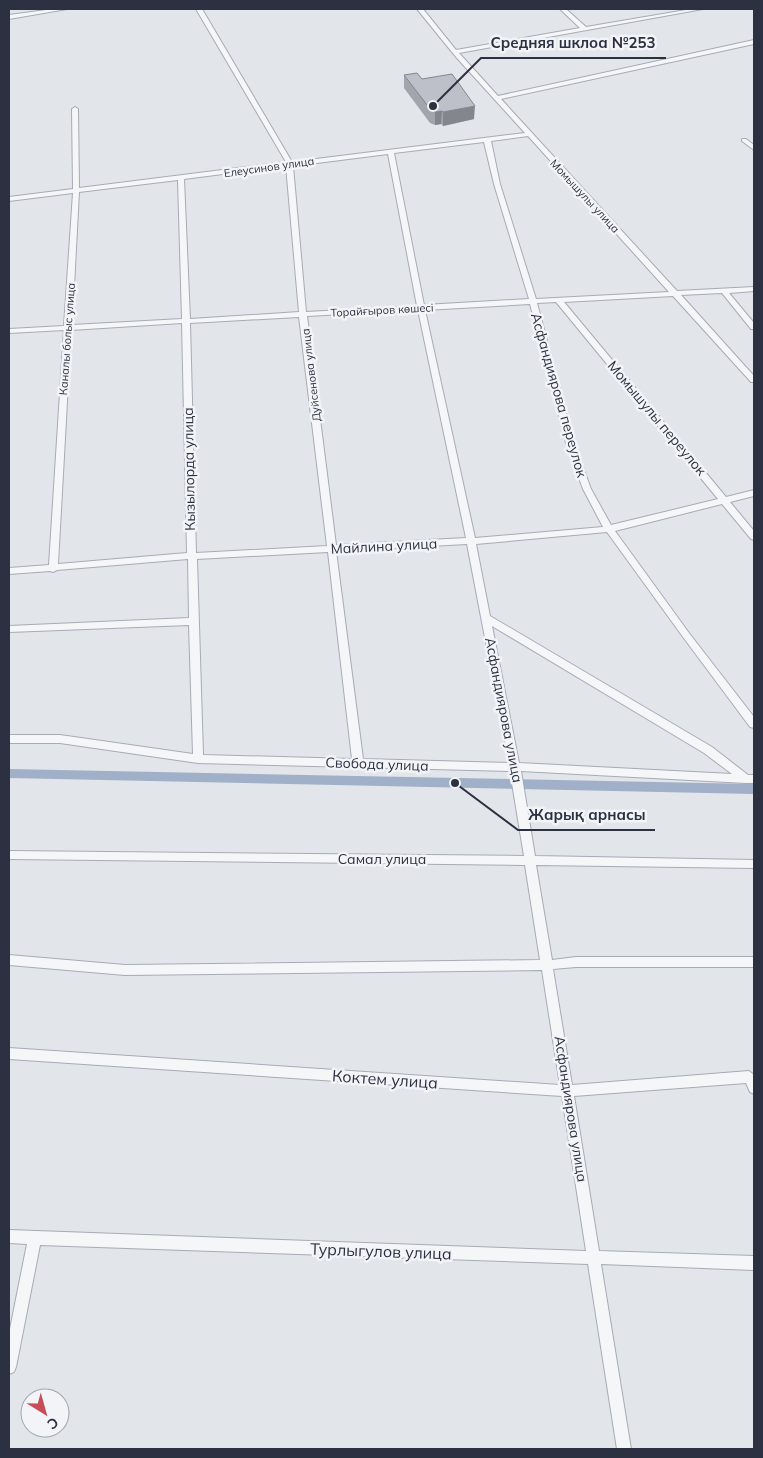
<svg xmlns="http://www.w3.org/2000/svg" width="763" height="1458" font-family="Mulish,sans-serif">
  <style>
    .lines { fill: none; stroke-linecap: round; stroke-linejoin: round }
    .canal { fill: #9fb0c8; fill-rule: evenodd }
    .minor-casing { stroke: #a7abb4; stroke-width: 2 }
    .minor { fill: #f5f6f8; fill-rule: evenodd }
    .wall { fill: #a3a5ad }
    .shaded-wall { fill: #84868d }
    .building { fill: #bdc0c9; stroke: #84868d }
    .labels { text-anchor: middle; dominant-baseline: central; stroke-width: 5; stroke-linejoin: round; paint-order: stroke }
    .far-street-label { font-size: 11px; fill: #2b3141; stroke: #f2f4f7 }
    .street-label { font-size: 14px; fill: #2b3141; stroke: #f2f4f7 }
    .near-street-label { font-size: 16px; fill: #2b3141; stroke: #f2f4f7 }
    .leader { fill: none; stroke: #2b3141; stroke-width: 2 }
    .callout-dot { fill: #2b3141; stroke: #f2f4f7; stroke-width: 2 }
    .callout-label { font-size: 15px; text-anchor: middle; font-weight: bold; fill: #2b3141; stroke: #f2f4f7; stroke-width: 5; stroke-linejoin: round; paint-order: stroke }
  </style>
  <rect width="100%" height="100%" fill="#e2e5ea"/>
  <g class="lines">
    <path class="canal" d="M9,769L754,784V794L9,778Z"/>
    <defs>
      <path id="minor" d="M54,9H67L9,19V15Z
        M196,9H202L292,162L525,133L456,57L417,9H423L456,50L580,28L560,9H566L586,27L692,9H703L459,53L498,96L754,40V44L501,99L677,291L754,287V291L729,293L754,323V329H751L722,293L681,295L754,376V382H751L673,296L564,302L726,497L754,490V496L730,502L754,531V540L751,539L722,504L615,531L689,633L754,717V728L750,727L683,637L607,532L476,544L490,616L712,747L748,775H754V783H746L521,771L535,856L754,860V868L536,865L552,960L576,957H754V967H576L553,969L572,1085L749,1071L754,1075V1094L750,1092L746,1083L574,1096L599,1251L754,1256V1270L601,1264L631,1449H617L588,1264L40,1245L16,1367L14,1372L9,1374V1334L27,1244L9,1243V1230L586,1251L562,1096L9,1059V1048L560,1085L542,970L125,975L9,965V955L125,965L540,960L525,865L9,859V851L524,856L510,771L198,763L60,743H9V735H60L193,754L189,625L9,632V626L189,618L188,559L57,570L53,572L50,571L9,574V568L49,565L64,330L9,333V329L64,326L73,193L9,201V197L73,189L72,109L75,107L78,109L79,188L286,162ZM528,136L669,292L536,299L500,184L491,141ZM484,142L494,184L529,299L424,305L394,153ZM388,154L417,306L306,312L293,166ZM286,166L299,312L190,319L184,179ZM178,180L182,319L72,325L79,192ZM556,302L718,499L611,525L591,489L574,443L537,303ZM530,304L566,443L583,489L603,527L475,538L425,310ZM418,310L466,538L336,545L307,316ZM299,317L327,546L196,553L190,323ZM182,323L187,553L58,564L71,330ZM467,544L509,763L363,759L336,551ZM328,552L352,759L203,755L197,559ZM492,626L704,753L732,774L519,763Z
        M742,139H746L754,145V150L742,141Z"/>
    </defs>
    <use href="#minor" class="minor-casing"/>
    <use href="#minor" class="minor"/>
  </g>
  <path class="wall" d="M404,75L422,79L474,119L443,126L441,124L435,125L430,123L404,88Z"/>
  <path class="shaded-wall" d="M475,106L474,119L443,126V112Z
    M442,111L441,124L435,125V112Z"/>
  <path class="building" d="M417,73L422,79L452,74L475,106L443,112L442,111L435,112L431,110L404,75Z"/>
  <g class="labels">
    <g class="far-street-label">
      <text transform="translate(269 167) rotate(-8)">Елеусинов улица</text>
      <text transform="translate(585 196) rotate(47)">Момышулы улица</text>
      <text transform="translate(382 310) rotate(-3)">Торайғыров көшесі</text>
      <text transform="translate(67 339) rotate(-86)">Каналы болыс улица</text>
      <text transform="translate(311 375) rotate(-97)">Дуйсенова улица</text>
    </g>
    <g class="street-label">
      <text transform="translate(559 395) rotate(74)">Асфандиярова переулок</text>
      <text transform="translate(657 418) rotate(50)">Момышулы переулок</text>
      <text transform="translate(189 469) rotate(-91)">Кызылорда улица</text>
      <text transform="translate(384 546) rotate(-3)">Майлина улица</text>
      <text transform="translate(504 710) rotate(79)">Асфандиярова улица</text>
      <text transform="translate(377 764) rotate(2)">Свобода улица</text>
      <text x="382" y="859">Самал улица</text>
      <text transform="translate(571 1109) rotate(81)">Асфандиярова улица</text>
    </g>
    <g class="near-street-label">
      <text transform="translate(385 1079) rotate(4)">Коктем улица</text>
      <text transform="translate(381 1251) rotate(2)">Турлыгулов улица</text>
    </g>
  </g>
  <path class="leader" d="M433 106L481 58H666M455 783L518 830H655"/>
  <g class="callout-dot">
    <circle cx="433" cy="106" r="5"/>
    <circle cx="455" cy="783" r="5"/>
  </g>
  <g class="callout-label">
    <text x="573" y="48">Средняя шклоа №253</text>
    <text x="587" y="820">Жарық арнасы</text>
  </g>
  <rect width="763" height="1458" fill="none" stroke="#2b3141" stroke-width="20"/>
  <g transform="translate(45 1413) rotate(143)"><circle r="24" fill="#f2f4f7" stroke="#a2a6ae"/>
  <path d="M0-4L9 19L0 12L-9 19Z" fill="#c94d57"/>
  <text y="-8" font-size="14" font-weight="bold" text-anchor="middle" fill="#2b3141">С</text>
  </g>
</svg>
